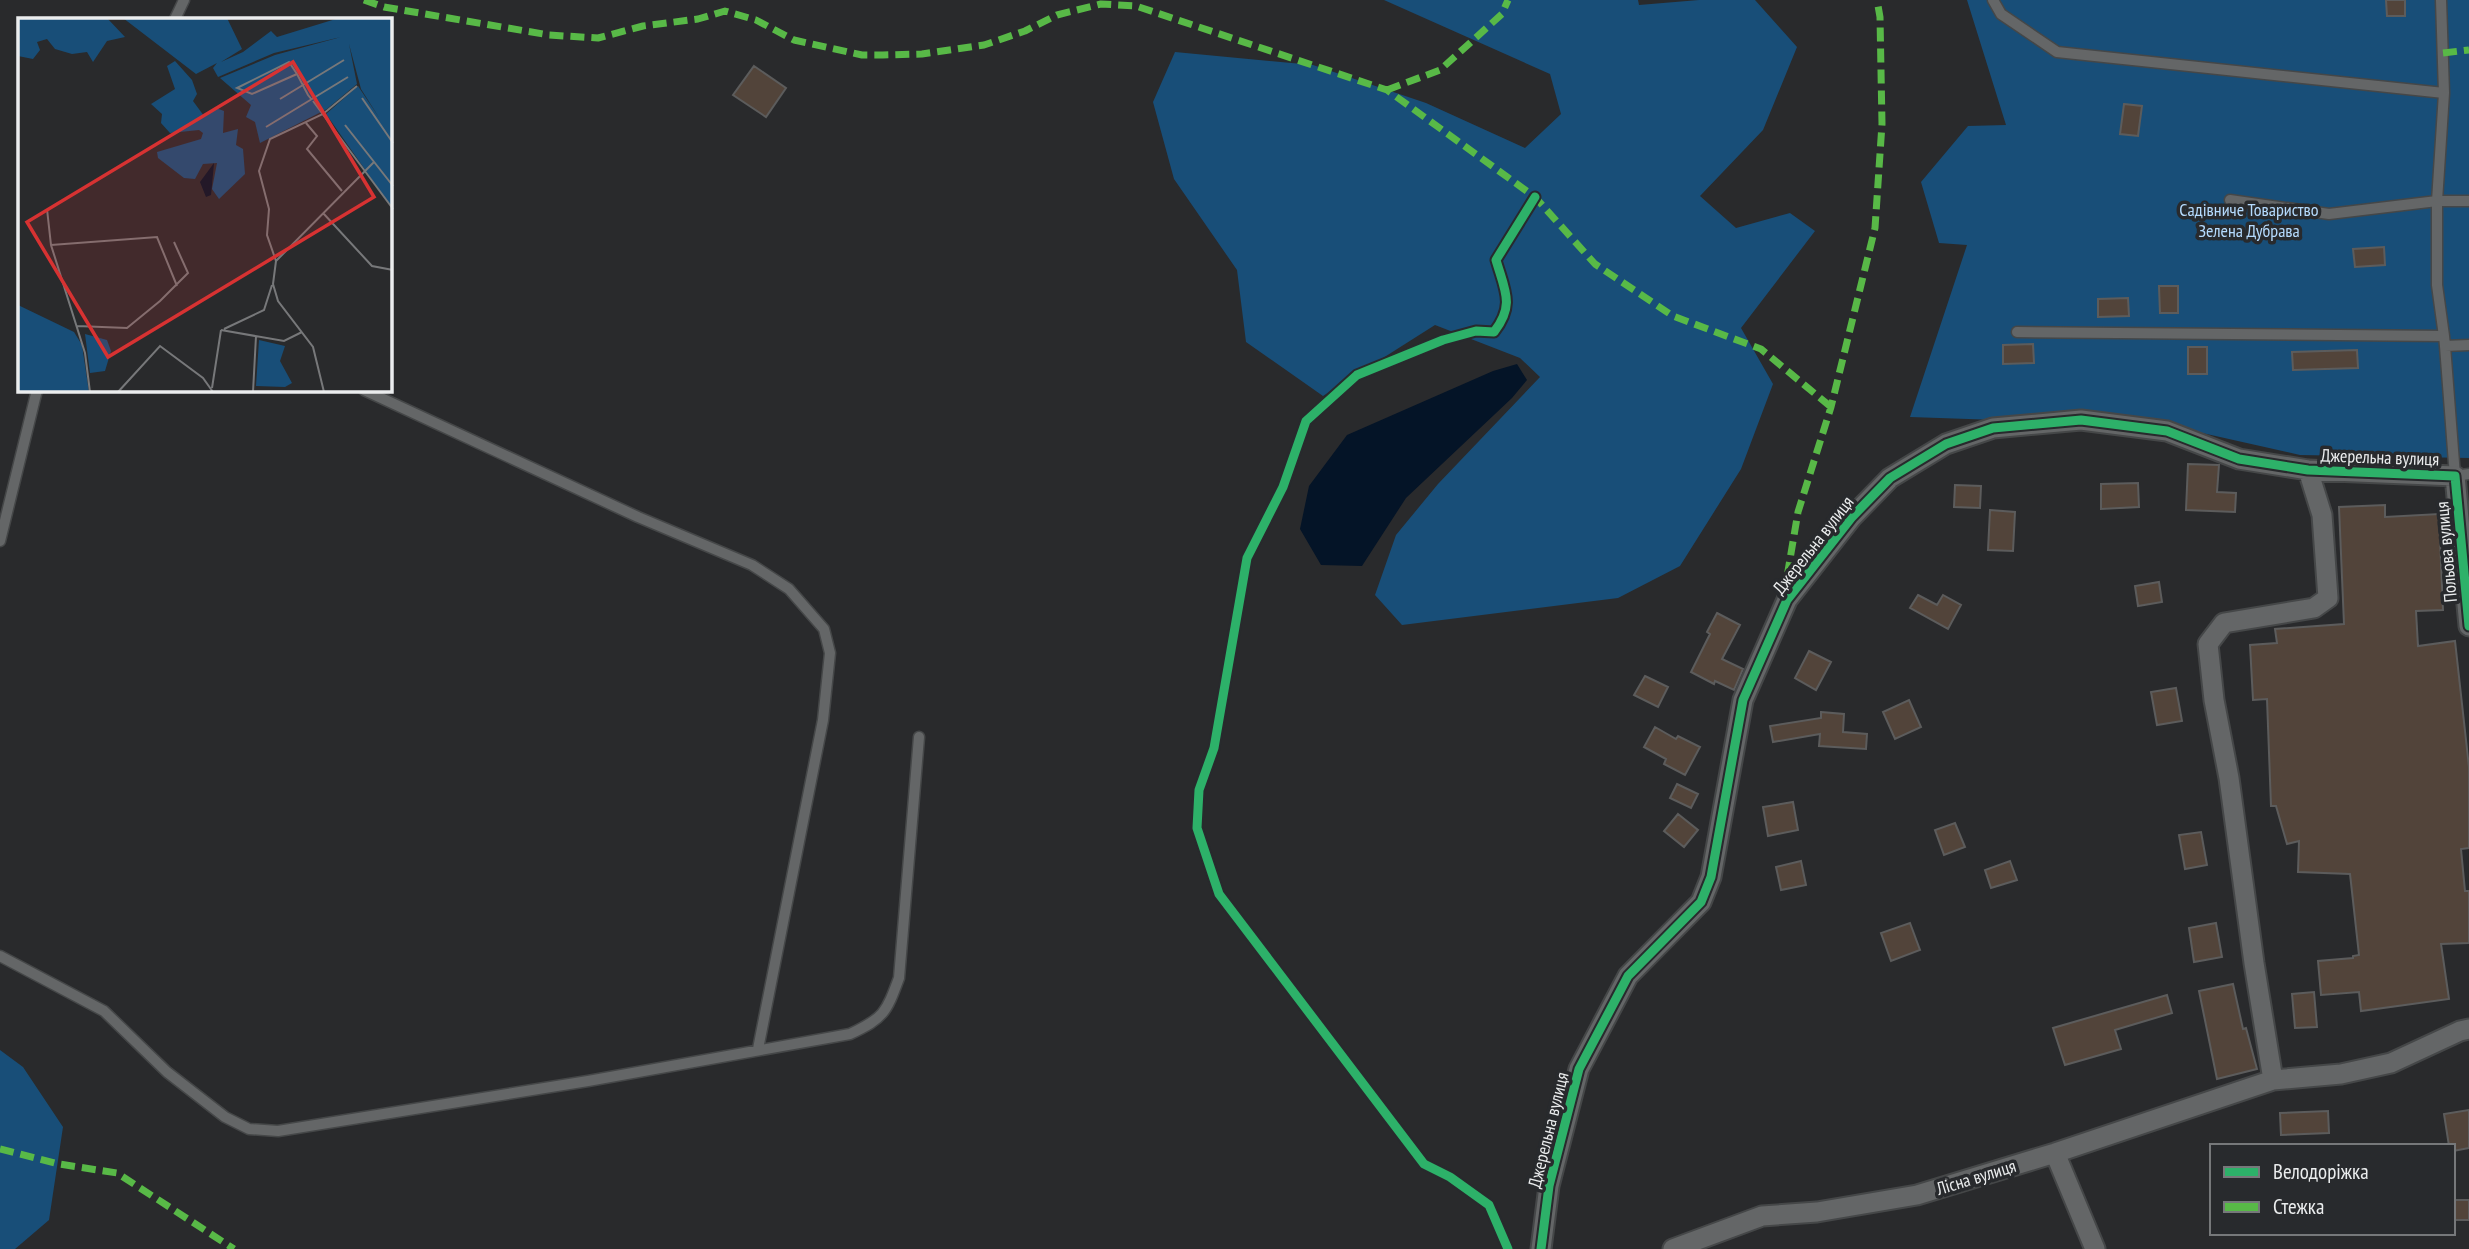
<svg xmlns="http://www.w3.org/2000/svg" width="2469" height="1249" font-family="'PT Sans Narrow',sans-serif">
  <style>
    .green { fill: #184e78 }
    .water { fill: #041427 }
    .building { fill: #52443a; stroke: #5c5c5c; stroke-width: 2 }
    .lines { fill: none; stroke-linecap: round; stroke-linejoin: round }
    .service-casing { stroke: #454748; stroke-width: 13 }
    .minor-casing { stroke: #454748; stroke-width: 23 }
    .service { stroke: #646667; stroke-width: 10 }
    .minor { stroke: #646667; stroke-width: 19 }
    .quiet { stroke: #58b947; stroke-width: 7; stroke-dasharray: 14 7; stroke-linecap: butt }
    .cycleway-casing { stroke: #282a2d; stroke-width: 13 }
    .cycleway { stroke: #2db169; stroke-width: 9 }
    .labels { text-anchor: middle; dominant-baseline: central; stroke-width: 7; stroke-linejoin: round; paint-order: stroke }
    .park-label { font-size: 18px; fill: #b5dbfe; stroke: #282a2d }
    .street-label { font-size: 18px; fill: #ebedee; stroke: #282a2d }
    .inset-road { fill: none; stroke: #77787a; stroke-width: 2 }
    .view { fill: #d73232; fill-opacity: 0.15; stroke: #d73232; stroke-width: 3.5 }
    .inset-edge { fill: none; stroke: #ebedee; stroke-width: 3.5 }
  </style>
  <rect width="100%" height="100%" fill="#292a2c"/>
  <path class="green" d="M1384,0H1638L1639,5L1699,0H1755L1797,47L1763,130L1700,196L1736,228L1790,213L1815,231L1741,328L1773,384L1741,469L1680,566L1618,598L1402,625L1375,595L1396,535L1438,484L1540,377L1520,358L1435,325L1323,396L1246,342L1237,270L1174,179L1153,102L1175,52L1313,65L1426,103L1525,148L1561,114L1550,74Z
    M1967,0H2469V458L2300,455L2171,426L1910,417L1967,245L1939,243L1921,182L1968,126L2006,125Z
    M0,1050L23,1067L63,1127L49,1220L15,1249H0Z"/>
  <path class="water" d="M1517,364L1527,380L1512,398L1406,498L1362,566L1321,565L1300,529L1309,486L1347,435L1493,371Z"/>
  <path class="building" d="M2386,0H2405V16H2387Z
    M754,66L786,88L766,117L733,95Z
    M2124,104L2142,106L2138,136L2120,134Z
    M2384,247L2385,265L2355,267L2353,249Z
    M2159,286H2178V313H2160Z
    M2128,298L2129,316L2098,317V299Z
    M2033,344L2034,363L2003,364V345Z
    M2188,347H2207V374H2188Z
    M2357,350L2358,368L2293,370L2292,352Z
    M2188,464L2219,465L2217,492L2236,493L2235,512L2186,510Z
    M2138,483L2139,507L2101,509V484Z
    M1955,485L1981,486L1980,508L1954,507Z
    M2385,505V517L2439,514L2443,610L2416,611L2418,646L2455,641L2469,767V848L2461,849L2465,891H2469V943L2441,944L2449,999L2361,1011L2359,992L2321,995L2318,961L2353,958V956L2359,955L2350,874L2298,872L2299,841L2287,844L2276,806H2271L2267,699L2253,700L2250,645L2277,643L2275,629L2344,624L2339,507Z
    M1990,510L2015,512L2013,551L1988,550Z
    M2159,582L2162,602L2138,606L2135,586Z
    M1918,595L1937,605L1943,595L1961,605L1948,629L1910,608Z
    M1717,613L1740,625L1722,659L1743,669L1734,690L1715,681L1714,684L1691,672L1710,634L1707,632Z
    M1809,651L1831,662L1816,690L1795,678Z
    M1645,676L1668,687L1658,707L1634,695Z
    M2176,688L2182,721L2157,725L2151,692Z
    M1909,700L1921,727L1895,739L1883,712Z
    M1821,712L1844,714L1843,732L1867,734L1866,749L1819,746L1820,734L1773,742L1770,726L1821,718Z
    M1655,727L1676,739L1678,736L1700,747L1685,775L1664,764L1666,759L1644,747Z
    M1677,784L1698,794L1691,808L1670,798Z
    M1793,802L1798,830L1768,836L1763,807Z
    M1678,814L1698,830L1684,847L1664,831Z
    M1955,823L1965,847L1944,855L1935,830Z
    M2201,832L2207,865L2185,869L2179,835Z
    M1801,861L1806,885L1781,890L1776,867Z
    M2010,861L2017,880L1991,888L1985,870Z
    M1910,923L1920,950L1891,961L1881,933Z
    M2216,923L2222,957L2194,962L2189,928Z
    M2233,984L2243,1029L2246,1028L2257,1069L2217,1079L2199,991Z
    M2314,992L2317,1027L2295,1028L2292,994Z
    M2167,995L2172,1013L2115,1030L2121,1049L2065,1065L2053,1028Z
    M2469,1110V1148L2453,1151V1146H2449L2444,1114Z
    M2328,1111L2329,1133L2281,1135L2280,1113Z
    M2453,1200H2469V1220H2453Z"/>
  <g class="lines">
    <defs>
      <path id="service" d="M1993,0L2001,14L2057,52L2444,93
        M2441,0L2444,93L2437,201V285L2444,336
        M175,19L184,0
        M2230,200L2329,214L2437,201H2469
        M2017,332L2444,336L2445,346L2469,345
        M2445,346L2455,476L2469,474
        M364,390L638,517L752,565L789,589L824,629L830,653L823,720L758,1049
        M0,541L37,390
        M0,956L104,1011L167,1072L225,1117L249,1129L278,1131L588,1081L850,1034C884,1018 886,1013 899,978L919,737"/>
      <path id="minor" d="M2273,1080L2254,963L2229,778L2214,700L2208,644L2224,623L2314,608L2328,598L2322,515L2308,470
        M2055,1153L2095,1249
        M1541,1249L1549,1186L1579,1069L1628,976L1701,902L1711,877L1743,700L1787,600L1852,517L1890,478L1946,444L1993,428L2081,420L2167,431L2239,459L2308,470L2455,476L2469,626
        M1673,1249L1762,1216L1817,1212L1917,1195L2055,1153L2273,1080L2341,1074L2391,1063L2460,1031L2469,1029"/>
    </defs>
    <use href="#service" class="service-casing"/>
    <use href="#minor" class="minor-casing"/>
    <use href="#service" class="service"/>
    <use href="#minor" class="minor"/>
    <path class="quiet" d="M364,0L384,7L549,35L598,38L643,26L698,19L725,11L756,20L794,40L862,55H883L922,54L984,45L1025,31L1057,15L1101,4L1136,6L1387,90L1535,197L1595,264L1673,316L1761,349L1831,407
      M2443,53L2469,50
      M1387,90L1440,70L1502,14L1508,0
      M1787,597L1788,571L1798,512L1831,407L1875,228L1882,124L1880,17L1877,0
      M0,1149L59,1164L117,1173L234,1249"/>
    <defs>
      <path id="cycleway" d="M1508,1249L1489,1205L1450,1177L1424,1164L1219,894L1197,828L1199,790L1214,748L1247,558L1283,487L1306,421L1357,375L1443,340L1476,331L1494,332C1515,305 1505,291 1496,260L1535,197
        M1541,1249L1549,1186L1579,1069L1628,976L1701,902L1711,877L1743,700L1787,600L1852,517L1890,478L1946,444L1993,428L2081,420L2167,431L2239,459L2308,470L2455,476L2469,626"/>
    </defs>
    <use href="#cycleway" class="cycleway-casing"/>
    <use href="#cycleway" class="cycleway"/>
  </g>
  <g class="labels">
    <g class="park-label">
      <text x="2249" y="209">Садівниче Товариство<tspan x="2249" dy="21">Зелена Дубрава</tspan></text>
    </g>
    <g class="street-label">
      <text transform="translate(2380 457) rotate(2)">Джерельна вулиця</text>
      <text transform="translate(1813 545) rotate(-52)">Джерельна вулиця</text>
      <text transform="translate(2446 552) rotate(-95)">Польова вулиця</text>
      <text transform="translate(1548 1130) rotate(-76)">Джерельна вулиця</text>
      <text transform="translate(1976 1177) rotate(-17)">Лісна вулиця</text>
    </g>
  </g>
  <g transform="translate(18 18)">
    <rect width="374" height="374" fill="#292a2c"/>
    <path d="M0,0H89L107,19L89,23L75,44L69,34L54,36L37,31L29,21L19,24L22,32L15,41L0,38ZM105,0H209L224,31L203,44L225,34L253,13L259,19L321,0H374V190L308,96L340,68L362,101L343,71L331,26L339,66L309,91L242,125L237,104L228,99L233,87L202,60L257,37L323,19L256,35L200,59L195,50L199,45L178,56ZM157,43L174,62L179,76L175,83L186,98L198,90L206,93L205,115L220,111L218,127L225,131L227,156L201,181L194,171L199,145L185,146L177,161L166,160L140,140L139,134L183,121L185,115L181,112L152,115L143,105L144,96L133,86L157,71L149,48ZM0,287L56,314L64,327L71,374H0ZM67,316L89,322L93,333L87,353L72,355ZM241,322L267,328L262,343L274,365L267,369L238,368Z" fill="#184e78"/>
    <path d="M196,145L193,177L188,179L182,164Z" fill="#041427"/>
    <path class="inset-road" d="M279,56L234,76L219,70L271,44L279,56L290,77L294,82M344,80L375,125M262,81L326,42M295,83L375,191M288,105L299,118L289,131L324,173M327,107L375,168M248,109L330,59M29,191L33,227L67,335L72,374M305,195L354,248L375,252M33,227L139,219L159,268M258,243L356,144M59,308L109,310L142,283L170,255L156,224M206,311L246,292L254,267M203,312L266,323L284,314M194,370L203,312M100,374L142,328L185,360L195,374M235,374L238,318M306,374L295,329L260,283L255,266L258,243L249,217L251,191L241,153L252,121L305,96L339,68"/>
    <path class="view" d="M275,44L356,179L90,339L9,204Z"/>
    <rect width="374" height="374" class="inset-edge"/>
  </g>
  <rect x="2210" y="1144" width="245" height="91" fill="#282a2d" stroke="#76787a" stroke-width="2"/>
  <rect x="2224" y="1167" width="35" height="10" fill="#2db169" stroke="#76787a" stroke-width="2"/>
  <text x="2273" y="1179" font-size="21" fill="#ebedee">Велодоріжка</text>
  <rect x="2224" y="1202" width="35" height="10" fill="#58b947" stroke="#76787a" stroke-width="2"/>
  <text x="2273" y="1214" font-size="21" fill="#ebedee">Стежка</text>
</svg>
